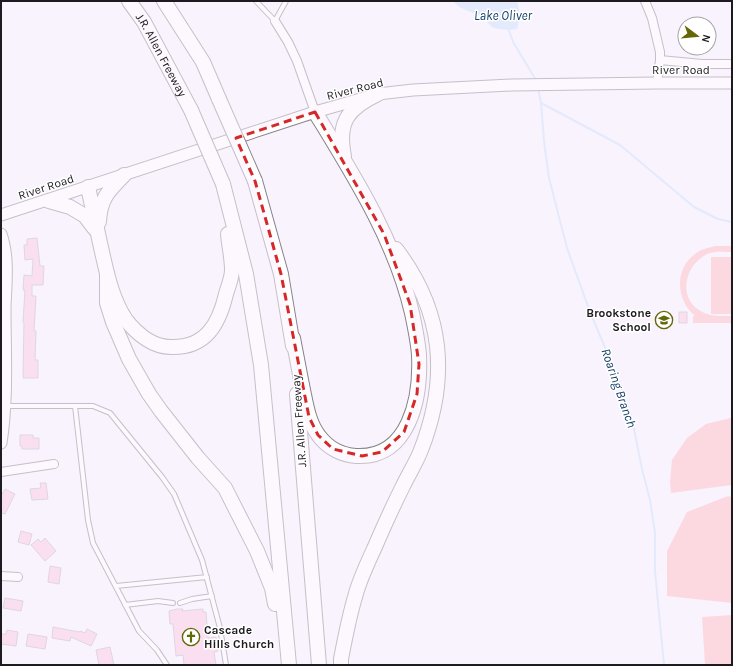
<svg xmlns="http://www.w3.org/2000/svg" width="733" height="666" font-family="Karla,sans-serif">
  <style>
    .green { fill: #ffbbbc }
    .water { fill: #c8e0f9 }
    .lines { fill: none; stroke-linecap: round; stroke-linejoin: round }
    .stream { stroke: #c8e0f9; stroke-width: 2 }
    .building { fill: #fac8e2; stroke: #bfb4ba }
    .service-casing { stroke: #88828b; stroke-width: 6 }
    .minor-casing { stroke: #88828b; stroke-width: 10 }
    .secondary-casing { stroke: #88828b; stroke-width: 13 }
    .motorway-casing { stroke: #88828b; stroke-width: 16 }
    .service { stroke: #fff; stroke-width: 4 }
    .minor { stroke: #fff; stroke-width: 8 }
    .secondary { stroke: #fff; stroke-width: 11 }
    .motorway { stroke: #fff; stroke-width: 14 }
    .motorway-bridge-casing { stroke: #88828b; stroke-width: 16; stroke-linecap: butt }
    .motorway-bridge { stroke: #fff; stroke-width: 14 }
    .marked { fill: none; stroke: #d62828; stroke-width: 3; stroke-dasharray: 8 5; stroke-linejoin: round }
    .labels { text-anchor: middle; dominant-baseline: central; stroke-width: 3; stroke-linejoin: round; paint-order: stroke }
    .street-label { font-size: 12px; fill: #1d1b1f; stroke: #fff }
    .poi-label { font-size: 12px; font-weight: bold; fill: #1d1b1f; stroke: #fff; text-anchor: end }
    .water-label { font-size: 13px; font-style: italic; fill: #153f67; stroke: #fff }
  </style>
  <rect width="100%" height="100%" fill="#f9f3fd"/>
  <path class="green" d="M715,246H732V252C725,252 717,251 710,253C687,261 676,295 699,310C709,317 720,316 732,316V323H693V316H695C676,301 674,269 695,254C701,249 708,248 715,246Z
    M711,257H732V314H711Z
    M731,418L732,430V485L671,493L670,482L672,460L687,438L706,424Z
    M728,496L732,497V603L667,596V551L687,512Z
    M732,615V665H705L702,617Z"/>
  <path class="water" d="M453,1H517C520,11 520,19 517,29C509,30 502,30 495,28C490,27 487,21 483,18C472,10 462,12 453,1Z"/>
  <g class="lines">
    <path class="stream" d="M509,30L513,42L536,80
      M538,88L541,103L544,141L549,178L567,248L590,312L618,378L632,419L642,469L650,500L655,533V571L664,665
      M541,103L620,145L694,207L718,219L732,222"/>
  </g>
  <path class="building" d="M37,238L40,266H44L43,285H32V296H36L34,331H36L35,360H38V378H23L24,323L23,322L25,290H23L24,275L32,276L33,259L25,260L24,245H27V239Z
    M679,312H687V323H679Z
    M20,435H33V438H39V449H22V446H20Z
    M40,483H46L48,499L32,500L30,489L41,488Z
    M5,489L15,494L5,514L1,513V496Z
    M21,531L32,534L29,545L18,542Z
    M45,538L56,551L45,561L31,545L38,539L41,542Z
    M50,566L61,568L59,584L48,582Z
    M5,598L23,601L21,611L3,608Z
    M177,609H183L182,611L203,609V612H206L208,638L216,637L218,651L214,652L216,665H184L183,655L176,656L173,624H170L169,611Z
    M53,627L79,632L80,631L85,633L87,629L97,634L91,646L71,637L70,641L52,638Z
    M7,630L18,632L16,646L1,644V634H6Z
    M28,634L47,637L45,649L26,646Z
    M110,647L114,665H99L96,650Z"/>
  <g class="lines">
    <defs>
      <path id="service" d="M256,1L275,21L286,1
        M6,406H93L110,413L162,477L174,494L202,560L220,628L226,665
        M75,406L88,520L93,543L139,631L157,650L167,665
        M116,586L207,577
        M180,603L192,599L212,596
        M125,605L158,601L173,603"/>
      <path id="minor" d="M645,1L652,18L660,52V60L657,83
        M275,21L288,42L297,61L315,112
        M660,60L702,64H732
        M1,472L54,464
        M1,576L18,577"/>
      <path id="secondary" d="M1,215L315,112L378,94L413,90L512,85L657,83H732
        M1,234C9,257 6,283 5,307C5,352 8,398 1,443"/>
      <g id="motorway">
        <path id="s1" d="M129,1L144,22L191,110"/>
        <path d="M164,1L203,62L219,99"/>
        <path d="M344,156C337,122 348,108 378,94"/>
        <path d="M255,181L281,274L293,346"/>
        <path d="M223,184L246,274L261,365L289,665"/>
        <path d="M88,187C92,206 96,224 100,243C106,269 111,298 126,320C137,334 153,347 171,347C206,348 219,324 226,294C228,287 232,278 232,270C232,258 229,246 228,234"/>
        <path d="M49,201L70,207L85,216L95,229"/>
        <path d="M99,222C100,199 108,191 124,175"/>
        <path d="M107,274V303L113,322L129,359L149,394L161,411L198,458L225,488L257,551L272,588L275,604"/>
        <path d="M293,338C296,354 299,369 302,385C306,403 308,422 319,436C328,448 342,455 356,456C410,459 421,397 419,355C418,341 415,327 412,313C395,240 354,176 315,112"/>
        <path d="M297,394L319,665"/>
        <path d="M341,665V659C345,638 349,617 355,597C359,581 367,564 374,549C383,528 392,508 402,488C408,475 416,463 421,450C449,378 444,312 396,249"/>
      </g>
    </defs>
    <use href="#service" class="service-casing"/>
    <use href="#minor" class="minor-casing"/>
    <use href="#secondary" class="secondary-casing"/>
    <use href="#motorway" class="motorway-casing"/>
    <use href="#service" class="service"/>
    <use href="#minor" class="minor"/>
    <use href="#secondary" class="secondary"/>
    <use href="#motorway" class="motorway"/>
    <defs>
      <path id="motorway-bridge" d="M219,99L255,181
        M191,110L223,184"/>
    </defs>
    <use href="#motorway-bridge" class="motorway-bridge-casing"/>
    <use href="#motorway-bridge" class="motorway-bridge"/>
  </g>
  <path d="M0 0H733V666H0ZM315,112L384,234L410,304L419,364L417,394L404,432L382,452L362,456L333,449L318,435L309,417L281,274L255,181L236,138Z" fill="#f9f3fd" fill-opacity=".55" fill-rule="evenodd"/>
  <path class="marked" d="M315,112L384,234L410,304L419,364L417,394L404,432L382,452L362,456L333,449L318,435L309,417L281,274L255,181L236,138Z"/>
  <defs>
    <symbol id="school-ring" viewBox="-11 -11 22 22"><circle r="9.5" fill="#fff" stroke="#636706" stroke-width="1.5"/><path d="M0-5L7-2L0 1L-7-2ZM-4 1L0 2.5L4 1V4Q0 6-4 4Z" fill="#636706"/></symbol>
    <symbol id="church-ring" viewBox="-11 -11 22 22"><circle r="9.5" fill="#fff" stroke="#636706" stroke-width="1.5"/><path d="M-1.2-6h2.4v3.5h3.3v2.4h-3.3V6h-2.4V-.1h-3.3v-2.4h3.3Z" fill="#636706"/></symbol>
  </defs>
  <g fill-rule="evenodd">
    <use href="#school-ring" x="654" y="310" width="20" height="20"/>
    <use href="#church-ring" x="181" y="627" width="20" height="20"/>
  </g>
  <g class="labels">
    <g class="street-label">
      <text stroke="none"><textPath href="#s1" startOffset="63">J.R. Allen Freeway</textPath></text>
      <text x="681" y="70">River Road</text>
      <text transform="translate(355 89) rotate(-14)">River Road</text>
      <text transform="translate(46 187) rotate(-18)">River Road</text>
      <text transform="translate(299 421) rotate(-94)">J.R. Allen Freeway</text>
    </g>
    <g class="poi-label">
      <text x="651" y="313">Brookstone<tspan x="651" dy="14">School</tspan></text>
      <text x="204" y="630" text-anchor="start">Cascade<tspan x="204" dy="14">Hills Church</tspan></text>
    </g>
    <g class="water-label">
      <text x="503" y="15">Lake Oliver</text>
      <text transform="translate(619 388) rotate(71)">Roaring Branch</text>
    </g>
  </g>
  <rect width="733" height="666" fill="none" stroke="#1d1b1f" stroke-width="4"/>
  <g transform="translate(697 36) rotate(106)"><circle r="19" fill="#ffffff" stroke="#a5a4a5"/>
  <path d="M0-3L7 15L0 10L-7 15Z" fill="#636706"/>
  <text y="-6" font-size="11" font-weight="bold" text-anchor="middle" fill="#1d1b1f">N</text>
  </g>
</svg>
